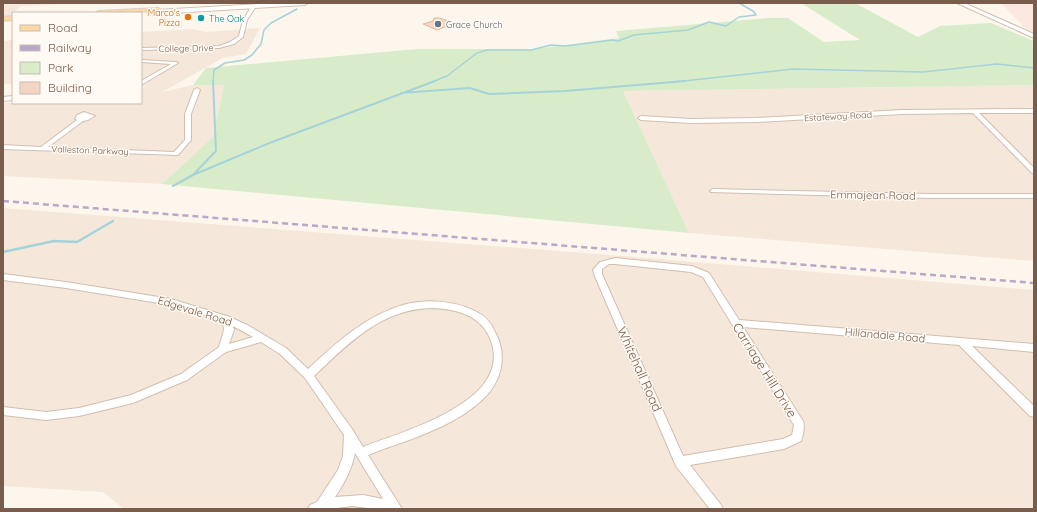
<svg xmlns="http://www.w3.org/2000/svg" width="1037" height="512" font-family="Quicksand,sans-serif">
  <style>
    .residential { fill: #f5e8da }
    .commercial { fill: #fde8e0 }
    .green { fill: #d8ecc9 }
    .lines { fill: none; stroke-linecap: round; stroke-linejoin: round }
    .stream-far2 { stroke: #a5d3da; stroke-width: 1.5 }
    .stream-far1 { stroke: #a5d3da; stroke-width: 2 }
    .stream { stroke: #a5d3da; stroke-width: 2.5 }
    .building { fill: #f3d5c3; stroke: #e6bba3 }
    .minor-casing { stroke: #d1beb0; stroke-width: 2 }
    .tertiary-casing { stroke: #d1beb0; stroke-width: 2 }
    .secondary-casing { stroke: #d6c0b0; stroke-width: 2 }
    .primary-casing { stroke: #dad1cd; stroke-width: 2 }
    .minor { fill: #fff; fill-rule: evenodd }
    .tertiary { fill: #fff; fill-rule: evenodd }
    .secondary { fill: #fff; fill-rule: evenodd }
    .primary { fill: #fbd9a5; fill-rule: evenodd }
    .rail { stroke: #b9a8c9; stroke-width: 2.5; stroke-dasharray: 6 4; stroke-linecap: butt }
    .food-dot { fill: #e8710a; stroke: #fffaf3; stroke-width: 1.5 }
    .culture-dot { fill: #0f9aa8; stroke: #fffaf3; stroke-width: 1.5 }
    .worship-dot { fill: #6b7280; stroke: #fffaf3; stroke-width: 1.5 }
    .labels { text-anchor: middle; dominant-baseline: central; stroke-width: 3; stroke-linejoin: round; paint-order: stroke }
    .far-food-label { font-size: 9px; fill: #c56008; stroke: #fffaf3; text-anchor: end }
    .far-culture-label { font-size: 9px; fill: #0d838f; stroke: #fffaf3; text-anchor: start }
    .far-worship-label { font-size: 9px; fill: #5b616d; stroke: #fffaf3; text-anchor: start }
    .far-street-label { font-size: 9px; fill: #7a5c4d; stroke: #fffaf3 }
    .street-label { font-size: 11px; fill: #7a5c4d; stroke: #fffaf3 }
    .near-street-label { font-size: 13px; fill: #7a5c4d; stroke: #fffaf3 }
  </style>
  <rect width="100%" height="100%" fill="#fdf6ec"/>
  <path class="residential" d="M3,3H84L21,6L7,18H3Z
    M260,28L246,54L223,58L162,92L193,85H224L213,137L162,184L3,176V103H141V32L192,29L207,32Z
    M13,40V84H3V41Z
    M1034,85V261L689,233L623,91Z
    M3,208L623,256L1034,290V509H124L103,492L3,486Z"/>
  <path class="commercial" d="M1001,3H1034V33L1027,30Z"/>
  <path class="green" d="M801,3H855L918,37L940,26L991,23L1034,41V85L623,91L689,233L162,184L213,137L224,85H193L206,68L417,49H534L619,38L616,31L769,18H788L824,42L860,40Z"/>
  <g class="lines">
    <path class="stream-far2" d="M213,82L214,70L225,63L244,60L252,55L261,44L264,30L271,23L297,9
      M432,82L447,76L477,53L487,50H531L551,45L566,46L612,40L618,41L634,35L688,30L709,22L726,26L739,17L756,15L753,11L739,3
      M674,82L793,69L923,72L997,64L1034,68"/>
    <path class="stream-far1" d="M401,93L470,88L489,94L565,91L685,81
      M193,175L272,142L435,81
      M173,186L193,175L216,151L213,81"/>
    <path class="stream" d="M3,252L54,241L77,242L113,221"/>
  </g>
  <path class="building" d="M434,18H440L451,22L449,23L453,24L437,30L423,24L433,21Z"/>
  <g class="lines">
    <defs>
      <path id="minor" d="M250,7L255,8L247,20L243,37L234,44L219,48L141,50V48L219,46L230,42L239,36L243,20L250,9L248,8Z
        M141,60L176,62L178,63L141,85V81L171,64L141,62Z
        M197,88L200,90L191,114V140L178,155L3,149V145L41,147L77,120L75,119L77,115L84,112L95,116L88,120L83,121L48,147L174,152L185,140V114L194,90Z
        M13,96V100L3,101V97Z
        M1034,109V113H979L1034,168V174L1032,173L973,113L902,114L757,122L691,123L641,120L638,118L641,116L691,119L757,118L902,110Z
        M713,189L930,194H1034V198H930L711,192L710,191Z
        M615,258L692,266L709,273L739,320L1034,344V352L972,346L1034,406V417L1030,416L959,345L743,327L803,421C805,426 803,436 801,441L784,449L690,465L721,505L723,509H710L676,466L594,274L593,270L600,262ZM609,264H615L691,272L703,277L794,425L792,435L783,439L683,456L602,274V269Z
        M3,274L66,282L171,299L230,317L249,326L286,348L308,369C336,343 365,316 403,305C428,298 460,301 482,315C488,319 492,325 495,332C508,355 502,382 482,400C451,429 406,440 368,455L402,509H376L352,506L329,509H308L310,505L317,502L338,470L343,456L344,435L305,378L280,354L261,342L226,352L187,380L133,403L79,416L46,420L3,415V407L46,412L79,408L131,395L181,374L219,347L224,330L223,321L171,305L66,288L3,280ZM432,308C455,309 478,314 489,336C519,401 403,431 363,447L352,429L314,376C349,343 381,309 432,308ZM233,326L253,337L229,344L234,330ZM355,453L383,499L363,495L335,497C344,484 352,469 355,453Z"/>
      <path id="tertiary" d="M957,3H964L1034,34V38Z"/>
      <path id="secondary" d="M277,3H308L305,5L156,14L153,12L156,10Z"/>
      <path id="primary" d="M158,8L160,9V11L95,13L98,11Z
        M13,16V20L3,21V17Z"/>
    </defs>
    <use href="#minor" class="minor-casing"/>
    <use href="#tertiary" class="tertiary-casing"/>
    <use href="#secondary" class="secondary-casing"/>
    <use href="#primary" class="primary-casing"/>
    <use href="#minor" class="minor"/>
    <use href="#tertiary" class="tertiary"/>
    <use href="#secondary" class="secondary"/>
    <use href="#primary" class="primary"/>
    <path class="rail" d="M3,201L1034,283"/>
  </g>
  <circle class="food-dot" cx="188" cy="17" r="4"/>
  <circle class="culture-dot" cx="201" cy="18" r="4"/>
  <circle class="worship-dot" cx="438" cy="24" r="4"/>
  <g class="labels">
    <g class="far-food-label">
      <text x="180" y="12">Marco's<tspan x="180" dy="10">Pizza</tspan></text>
    </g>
    <g class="far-culture-label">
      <text x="209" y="18">The Oak</text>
    </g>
    <g class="far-worship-label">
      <text x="446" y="24">Grace Church</text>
    </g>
    <g class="far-street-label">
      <text transform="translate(186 48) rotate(-1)">College Drive</text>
      <text transform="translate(838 116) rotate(-3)">Estateway Road</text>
      <text transform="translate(90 150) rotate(2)">Valleston Parkway</text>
    </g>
    <g class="street-label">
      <text transform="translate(873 195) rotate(1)">Emmajean Road</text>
      <text transform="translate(195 311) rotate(17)">Edgevale Road</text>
      <text transform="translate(885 335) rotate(5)">Hillandale Road</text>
    </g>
    <g class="near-street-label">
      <text transform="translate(640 369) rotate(66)">Whitehall Road</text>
      <text transform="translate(765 370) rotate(58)">Carriage Hill Drive</text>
    </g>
  </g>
  <rect width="1037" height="512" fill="none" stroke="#7a5c4d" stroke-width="8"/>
  <rect x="12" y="12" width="130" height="92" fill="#fffaf3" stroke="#cabbb1"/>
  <rect x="20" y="25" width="20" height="6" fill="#fbd9a5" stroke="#cabbb1"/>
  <text x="48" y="32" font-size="12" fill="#7a5c4d">Road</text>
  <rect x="20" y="45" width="20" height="6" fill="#b9a8c9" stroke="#cabbb1"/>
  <text x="48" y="52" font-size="12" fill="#7a5c4d">Railway</text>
  <rect x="20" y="62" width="20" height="12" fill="#d8ecc9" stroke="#cabbb1"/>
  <text x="48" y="72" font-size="12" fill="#7a5c4d">Park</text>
  <rect x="20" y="82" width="20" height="12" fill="#f3d5c3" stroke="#cabbb1"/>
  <text x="48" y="92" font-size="12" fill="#7a5c4d">Building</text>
</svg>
